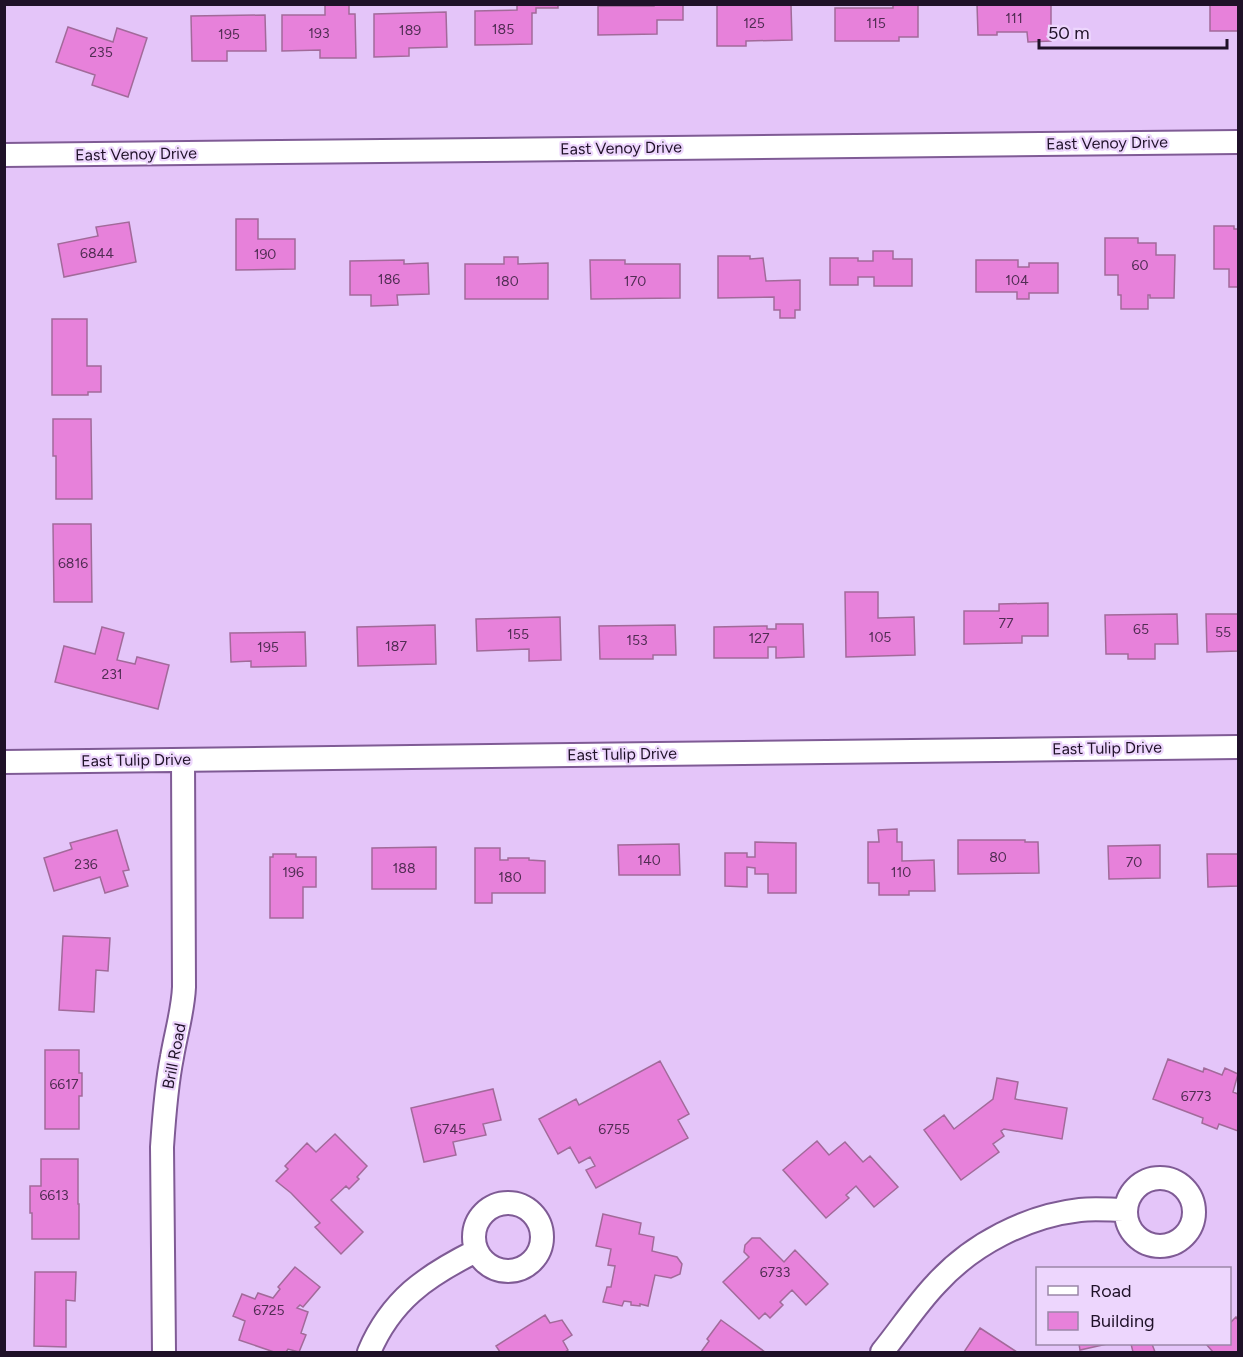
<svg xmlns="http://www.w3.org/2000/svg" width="1243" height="1357" font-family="Figtree,sans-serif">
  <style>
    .building { fill: #e781da; stroke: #a26a9a; stroke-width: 1.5 }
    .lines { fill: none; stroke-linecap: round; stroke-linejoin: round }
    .street-casing { stroke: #7f5b95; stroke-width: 26 }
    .street { stroke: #fff; stroke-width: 22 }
    .labels { text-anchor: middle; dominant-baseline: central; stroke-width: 4.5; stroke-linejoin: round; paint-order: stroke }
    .number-label { font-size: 14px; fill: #512d54 }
    .street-label { font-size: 16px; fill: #1f1128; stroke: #edd6fd }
  </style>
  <rect width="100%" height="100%" fill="#e4c5f9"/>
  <path class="building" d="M325,4H349V14H355L356,58H320V50L282,51V15H325Z
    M517,4H558V8H536V13H532V44L475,45V11L517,10Z
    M654,4H683V20H657V34L598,35V6H654Z
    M893,4H918V37H899V41H835V8H893Z
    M977,4H1051V41L1028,42L1027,32H997V35H978Z
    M1210,4H1238V31H1210Z
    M717,5H791L792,40L746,41V46H717Z
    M446,12L447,47L409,48V56L374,57V14Z
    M265,15L266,51H227V61H192L191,16Z
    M68,27L113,42L117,28L147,38L128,97L92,85L95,75L56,62Z
    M236,219H258V239H295V269L236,270Z
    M129,222L136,262L64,277L58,244L98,236L96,227Z
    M1214,226H1234V229H1238V287H1229V269H1214Z
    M1105,238H1138V243H1156V255H1175L1174,298H1150V295H1148V309H1121V295H1118V275H1105Z
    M873,251H893V259H912V286H874V277H858V285H830V258H858V261H873Z
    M718,256H750V259L763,258L766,281L800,280V310H795V318H780V310H774V297L718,298Z
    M504,257H518V264L548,263V299H465V264H504Z
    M404,260V264L428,263L429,294L397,295L398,305L371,306V295H350V261Z
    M590,260H625V264H680V298L591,299Z
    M976,260H1018V267H1029V263H1058V293H1029V299H1017V292H976Z
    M52,319H87V366H101V392H88V395H52Z
    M53,419H91L92,499H56V456H53Z
    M53,524H91L92,602H54Z
    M845,592H878V618L914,617L915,655L846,657Z
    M1048,603V636H1022V643L964,644V611H999V604Z
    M1177,614L1178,644H1155V659H1128V654H1106L1105,615Z
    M1206,614H1238V651L1207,652Z
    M560,617L561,660L529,661V649L477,651L476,619Z
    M776,624H803L804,657L776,658V647H768V658H714V627L767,626V629H776Z
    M435,625L436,664L358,666L357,627Z
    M675,625L676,655H653V659H600L599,626Z
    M102,627L124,633L117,660L135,664L137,657L169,665L158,709L55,682L64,646L95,654Z
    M305,632L306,666L251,667V661L231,662L230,633Z
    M897,829V842H902V861L934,860L935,891H909V895H879V883H868V842H879L878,830Z
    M117,830L129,870L123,871L128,886L105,893L100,877L54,891L44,858L72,849L70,843Z
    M958,840H1025V842H1038L1039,873L958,874Z
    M755,842L796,843V893H768V874H755V868L747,867V887L725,886V853H747V857H755Z
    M679,844L680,875H619L618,845Z
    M1160,845V878L1109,879L1108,846Z
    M436,847V889H372V848Z
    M475,848H500V860H508V858H529V860L545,861V893H492V903H475Z
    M273,854H296V857H316V887H303V918H270V857H273Z
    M1207,854H1238V886L1208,887Z
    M63,936L110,938L108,971L96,970L94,1012L59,1010Z
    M45,1050H79V1073H82V1096H79V1129H45Z
    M1168,1059L1203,1072L1204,1068L1222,1075L1225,1068L1238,1074L1233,1092L1238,1094V1131L1219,1124L1217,1129L1202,1123L1203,1118L1153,1099Z
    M660,1061L689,1114L678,1120L688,1138L596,1188L586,1170L595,1166L590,1157L579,1163L570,1147L558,1154L539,1119L576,1099L579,1105Z
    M997,1078L1018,1082L1015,1099L1067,1108L1062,1139L1004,1129L1001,1131L1004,1136L993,1144L999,1152L961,1180L924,1130L944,1115L954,1129L993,1099Z
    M493,1089L501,1120L483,1124L486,1135L453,1142L456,1155L424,1162L411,1108Z
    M335,1134L367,1166L357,1177L359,1179L349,1189L346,1186L331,1200L363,1232L341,1254L315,1227L320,1223L291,1193L276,1181L288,1169L285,1166L307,1143L316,1152Z
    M817,1141L829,1155L845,1142L863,1162L870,1156L898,1187L874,1207L856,1186L846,1195L849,1198L826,1218L783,1170Z
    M41,1159H78V1204H79V1239H32V1213H30V1186H41Z
    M603,1214L641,1223L639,1234L654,1237L652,1251L677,1257L682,1264L680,1274L671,1278L655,1275L648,1306L640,1304V1306L631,1305V1302L624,1301L622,1306L603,1302L607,1287H611L615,1266L608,1265L611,1249L596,1246Z
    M752,1238H760L784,1262L795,1250L828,1284L806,1305L792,1290L780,1302L783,1305L770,1318L765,1313L759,1319L723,1282L749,1257L744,1252L745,1245Z
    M295,1267L320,1287L303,1307L300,1305L297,1308L308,1312L301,1333L306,1335L299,1352L288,1349L286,1352H274L239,1340L245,1321L233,1316L242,1294L255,1299L258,1293L273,1298L280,1289L278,1287Z
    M35,1272H76L75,1301L66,1300V1347L34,1346Z
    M545,1315L550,1323L562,1320L572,1335L563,1341L568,1350L565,1352H500L496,1346Z
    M1236,1317L1238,1320V1352H1213L1206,1344H1230V1323Z
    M721,1320L765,1352H701L709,1341L707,1339Z
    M980,1328L1017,1352H964Z
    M1079,1344H1107L1080,1350Z
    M1131,1344H1152L1155,1352H1133Z"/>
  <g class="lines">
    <defs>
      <path id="street" d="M4,155L1238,142
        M4,762L1238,747
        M1126 1212a34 34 0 1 1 68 0a34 34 0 1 1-68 0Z
        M474 1237a34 34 0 1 1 68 0a34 34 0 1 1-68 0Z
        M164,1352L162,1147C164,1117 166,1087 172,1057C176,1033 183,1011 184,987L183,760
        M369,1352C391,1300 426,1276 476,1251
        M882,1352C900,1330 916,1305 936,1284C972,1244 1027,1216 1080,1210C1095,1208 1111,1210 1126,1210"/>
    </defs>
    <use href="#street" class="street-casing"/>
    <use href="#street" class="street"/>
  </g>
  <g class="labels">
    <g class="number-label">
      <text x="1014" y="18">111</text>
      <text x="754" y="23">125</text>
      <text x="876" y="23">115</text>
      <text x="503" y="29">185</text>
      <text x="410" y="30">189</text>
      <text x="319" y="33">193</text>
      <text x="229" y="34">195</text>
      <text x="101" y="52">235</text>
      <text x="97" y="253">6844</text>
      <text x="265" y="254">190</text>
      <text x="1140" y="265">60</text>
      <text x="389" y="279">186</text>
      <text x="1017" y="280">104</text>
      <text x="507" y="281">180</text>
      <text x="635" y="281">170</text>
      <text x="73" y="563">6816</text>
      <text x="1006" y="623">77</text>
      <text x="1141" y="629">65</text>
      <text x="1223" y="632">55</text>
      <text x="518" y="634">155</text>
      <text x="880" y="637">105</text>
      <text x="759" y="638">127</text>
      <text x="637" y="640">153</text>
      <text x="396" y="646">187</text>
      <text x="268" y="647">195</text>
      <text x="112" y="674">231</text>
      <text x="998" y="857">80</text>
      <text x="649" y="860">140</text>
      <text x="1134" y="862">70</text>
      <text x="86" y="864">236</text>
      <text x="404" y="868">188</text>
      <text x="293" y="872">196</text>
      <text x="901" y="872">110</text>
      <text x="510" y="877">180</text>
      <text x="64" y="1084">6617</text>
      <text x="1196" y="1096">6773</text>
      <text x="450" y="1129">6745</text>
      <text x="614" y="1129">6755</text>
      <text x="54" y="1195">6613</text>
      <text x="775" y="1272">6733</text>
      <text x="269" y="1310">6725</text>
    </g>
    <g class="street-label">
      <text transform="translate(1107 143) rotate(-1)">East Venoy Drive</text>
      <text transform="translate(621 148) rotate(-1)">East Venoy Drive</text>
      <text transform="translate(136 154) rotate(-1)">East Venoy Drive</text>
      <text transform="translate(1107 748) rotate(-1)">East Tulip Drive</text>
      <text transform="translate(622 754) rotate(-1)">East Tulip Drive</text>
      <text transform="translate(136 760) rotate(-1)">East Tulip Drive</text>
      <text transform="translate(174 1056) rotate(-79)">Brill Road</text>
    </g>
  </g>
  <rect width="1243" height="1357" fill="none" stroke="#1f1128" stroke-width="12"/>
  <rect x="1036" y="1267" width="195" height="78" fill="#edd6fd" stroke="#9b87a8" stroke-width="1.5"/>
  <rect x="1048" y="1286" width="30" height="9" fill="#ffffff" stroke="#9b87a8" stroke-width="1.5"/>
  <text x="1090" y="1297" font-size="18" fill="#1f1128">Road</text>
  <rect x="1048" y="1312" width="30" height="18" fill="#e781da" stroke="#9b87a8" stroke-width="1.5"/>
  <text x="1090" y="1327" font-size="18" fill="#1f1128">Building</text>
  <path d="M1039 39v9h188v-9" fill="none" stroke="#1f1128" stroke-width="3"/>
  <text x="1048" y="39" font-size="18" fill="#1f1128" stroke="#edd6fd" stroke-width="4.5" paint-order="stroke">50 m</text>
</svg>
